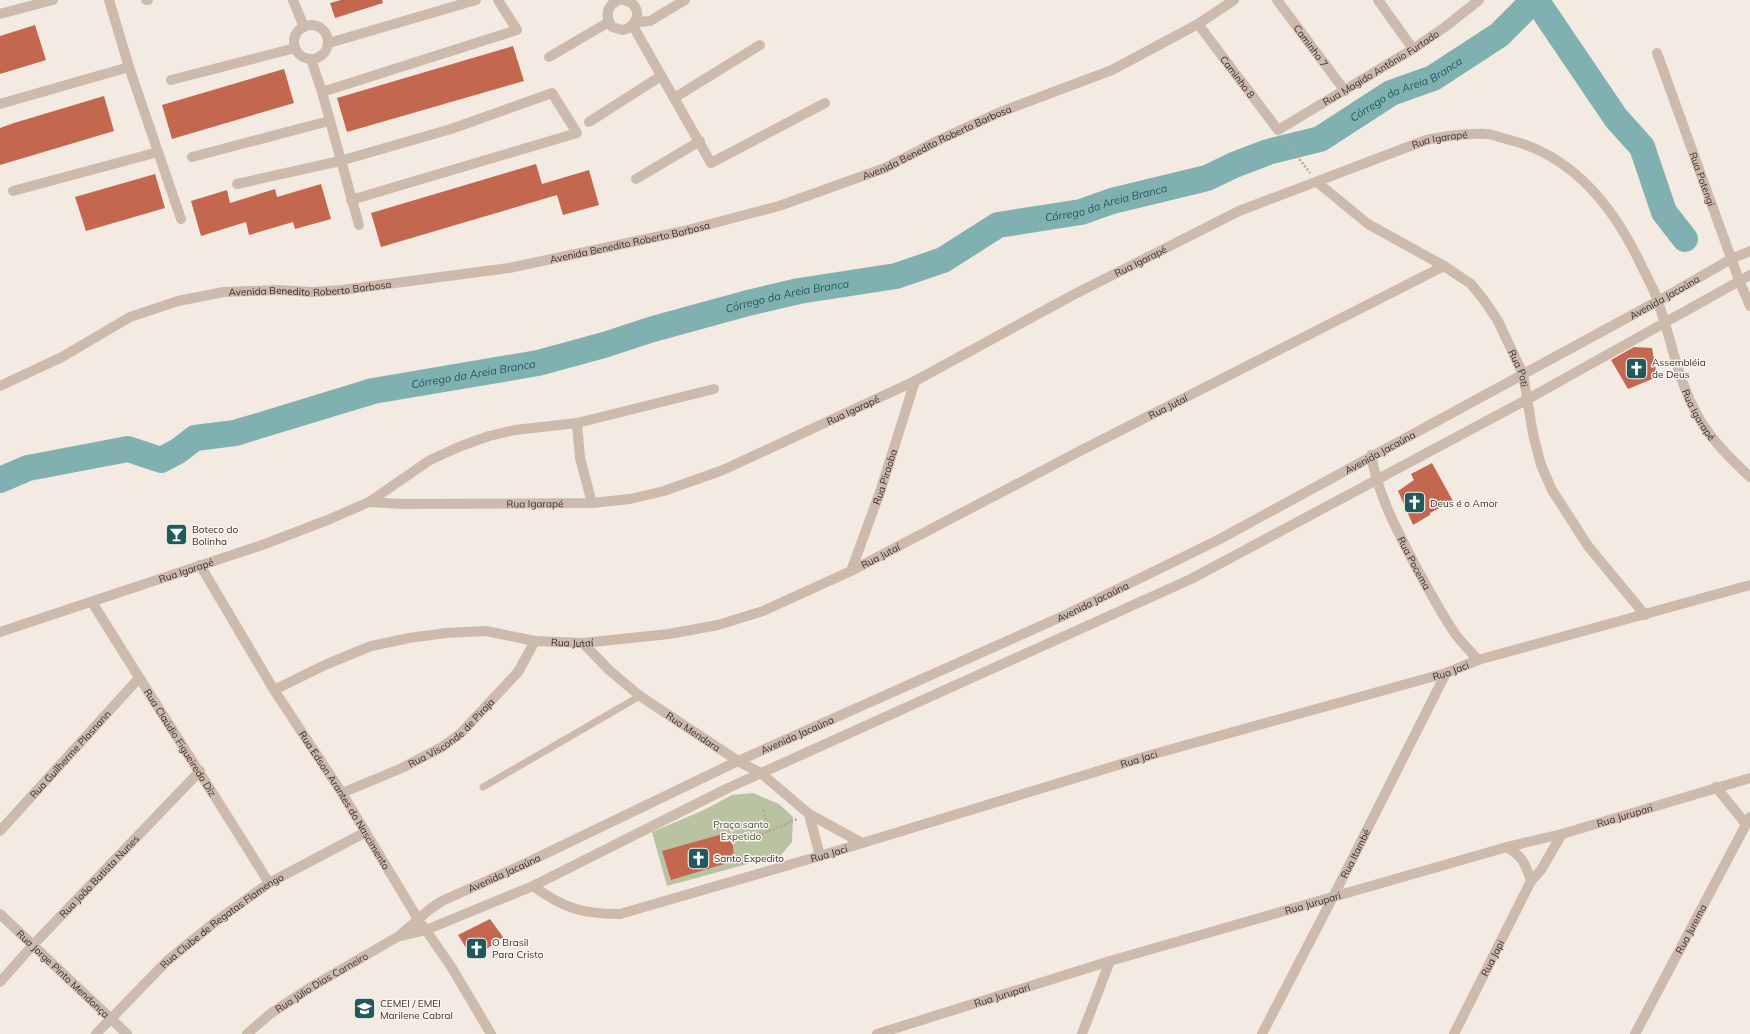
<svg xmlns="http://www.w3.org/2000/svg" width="1750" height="1034" font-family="Mulish,sans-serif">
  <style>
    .green { fill: #b9c3a1 }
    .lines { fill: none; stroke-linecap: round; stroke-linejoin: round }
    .river { stroke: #80b0b0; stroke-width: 26 }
    .building { fill: #c4674f }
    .path { stroke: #b8a497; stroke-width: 2.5; stroke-dasharray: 2 2; stroke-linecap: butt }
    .service { stroke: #ccbaad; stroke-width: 7 }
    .minor { stroke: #ccbaad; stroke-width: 10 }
    .tertiary { stroke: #ccbaad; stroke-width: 10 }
    .labels { text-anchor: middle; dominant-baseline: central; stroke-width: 3; stroke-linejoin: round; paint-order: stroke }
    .street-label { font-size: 10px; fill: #3a302b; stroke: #fbf4ee }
    .poi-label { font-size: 10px; fill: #3a302b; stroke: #fbf4ee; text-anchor: start }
    .park-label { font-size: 10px; fill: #4b582f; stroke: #fbf4ee }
    .water-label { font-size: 11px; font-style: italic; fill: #215a5c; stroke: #fbf4ee }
  </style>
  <rect width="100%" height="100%" fill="#f3eae1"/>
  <path class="green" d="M753,793L779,804L793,817L792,842L781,855L667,886L652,832L704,810L732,795Z"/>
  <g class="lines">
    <g class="river">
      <path d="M1536,0L1616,118L1642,147L1664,212L1685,239"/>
      <path id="s1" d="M0,480L28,468L128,449L161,460L178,451L195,438L235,433L373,391L538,363L604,345L653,329L748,303L799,291L896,276L943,260L998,225L1081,212L1112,201L1207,178L1234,165L1268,152L1320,139L1391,93L1433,78L1499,35L1534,0"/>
    </g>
  </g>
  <path class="building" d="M341,0H382L383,3L335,18L330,3Z
    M35,25L46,60L0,74V36Z
    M513,46L524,81L347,132L337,98Z
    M284,69L294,103L172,139L162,105Z
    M104,96L114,131L0,165V128L14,123Z
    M536,164L542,184L589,170L599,205L563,215L557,195L381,247L371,213Z
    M155,174L165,208L86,231L75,197Z
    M321,184L331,219L295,229L293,222L249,235L246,222L201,236L191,201L227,190L230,203L275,189L277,197Z
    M1634,347L1652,348L1657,377L1628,389L1611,360Z
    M1432,463L1453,501L1430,513V515L1413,525L1398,491L1414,480L1411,474Z
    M726,833L733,846L734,861L671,880L662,851Z
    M490,919L503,937L473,959L458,935Z"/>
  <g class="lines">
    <path class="path" d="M1285,140L1310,173
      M763,810L770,831
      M739,842L770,831L797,819"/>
    <path class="service" d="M483,787L640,696"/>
    <g class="minor">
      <path d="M109,0L129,67L181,219"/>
      <path d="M146,0H148"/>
      <path d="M293,0L304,27"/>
      <path d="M619,0C606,5 605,17 612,27L623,30C640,26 643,4 624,0"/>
      <path id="s2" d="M1277,0L1345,91"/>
      <path d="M1378,0L1413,49"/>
      <path d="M0,14L53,0"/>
      <path d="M636,22L650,21L685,0"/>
      <path id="s3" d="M1198,24L1278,130L1413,49L1445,27L1479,0"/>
      <circle cx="311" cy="42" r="17"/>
      <path d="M633,26L711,163L825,103"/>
      <path d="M329,43L476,0"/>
      <path id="s4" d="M1657,53L1739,280L1750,306"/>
      <path d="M549,57L609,22"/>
      <path d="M311,59L322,92L359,225"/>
      <path d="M171,80L295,48"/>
      <path d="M322,92L517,30L498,0"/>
      <path d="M674,98L760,45"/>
      <path d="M0,104L129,67"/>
      <path d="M589,122L661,76"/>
      <path d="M192,157L329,121"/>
      <path d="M636,179L700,141"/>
      <path id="s5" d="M1317,182L1368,224L1444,266L1471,284L1484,300L1498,321L1523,374L1533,434L1541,465L1552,490L1588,546L1645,615"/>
      <path d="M237,184L340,161L451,129L552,93L577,133L351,200"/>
      <path d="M13,191L158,152"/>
      <path id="s6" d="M0,386L62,357L130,317L178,301L224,292L279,290L312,292L342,290L509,268L684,231L779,206L885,168L941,139L998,113L1112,70L1198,24L1234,0"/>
      <path d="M577,423L580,458L592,503"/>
      <path id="s7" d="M1371,455C1379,497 1395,526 1414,563C1427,587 1440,612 1456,635C1463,644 1471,652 1478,660"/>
      <path id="s8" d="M369,502L403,504L592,503L630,499L664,491L723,470L915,381L1073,295L1239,211L1426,140C1446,136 1465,133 1486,134C1492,134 1499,137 1506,139C1575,155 1616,210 1644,271C1649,281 1655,291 1658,302C1672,341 1678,382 1699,418C1712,441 1731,459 1750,477"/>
      <path id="s9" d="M200,565L274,690L342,793L418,919"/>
      <path id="s10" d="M851,571L880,492L915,381"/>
      <path id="s11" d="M92,602C150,696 211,789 269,883"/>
      <path id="s12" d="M0,632L265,544L330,519L369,502L430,460L461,446L489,436L515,430L577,423L714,389"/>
      <path id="s13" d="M583,643L609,670L640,696L738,761L761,773L809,814L862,843"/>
      <path id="s14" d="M274,690L327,664L371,646L409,638L446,633L486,631L535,641L583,643L669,634L718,625L763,611L851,571L1080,451L1444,266"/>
      <path d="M1716,787L1746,824"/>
      <path id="s15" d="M342,793L402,768L442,747L461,733L518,672L535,641"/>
      <path d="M809,814L820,856"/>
      <path id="s16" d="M0,831L139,678"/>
      <path d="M1507,847C1523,857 1525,863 1531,881"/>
      <path id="s17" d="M533,886C563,908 582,914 620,914L820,856L1154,754L1446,673L1478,660L1750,585"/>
      <path id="s18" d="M0,982L33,945L200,771"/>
      <path id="s19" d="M96,1034L167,961L215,922L269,883L366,832"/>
      <path id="s20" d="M877,1034L1110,961L1507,847L1562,834L1750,778"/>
      <path d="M1082,1034L1110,961"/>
      <path id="s21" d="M1262,1034L1333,897L1446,673"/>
      <path id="s22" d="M1454,1034L1531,881L1541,870L1562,834"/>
      <path id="s23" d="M1635,1034L1750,817"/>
    </g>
    <g class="tertiary">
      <path id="s24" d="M0,914L127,1034"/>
      <path d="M423,926L452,968L491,1034"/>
      <path d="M401,936L426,930L533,886L728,788L1191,579L1526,400L1750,275"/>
      <path id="s25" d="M247,1034L270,1014L311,987L399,936L430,909L442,901L522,865L738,761L1061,617L1218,540L1658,301L1731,259L1750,251"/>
    </g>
  </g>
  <defs>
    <symbol id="church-square" viewBox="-11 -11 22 22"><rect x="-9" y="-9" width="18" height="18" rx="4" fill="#215a5c" stroke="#fbf4ee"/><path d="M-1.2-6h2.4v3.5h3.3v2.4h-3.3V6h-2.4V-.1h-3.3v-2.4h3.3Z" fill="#fff"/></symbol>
    <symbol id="bar-square" viewBox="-11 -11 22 22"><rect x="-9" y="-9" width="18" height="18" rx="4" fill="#215a5c" stroke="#fbf4ee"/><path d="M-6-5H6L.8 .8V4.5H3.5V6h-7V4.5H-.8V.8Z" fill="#fff"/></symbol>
    <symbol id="school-square" viewBox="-11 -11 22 22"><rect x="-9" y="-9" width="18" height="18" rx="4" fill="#215a5c" stroke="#fbf4ee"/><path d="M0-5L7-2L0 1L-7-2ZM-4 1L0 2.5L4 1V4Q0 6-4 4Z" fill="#fff"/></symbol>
  </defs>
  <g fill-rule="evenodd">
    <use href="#church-square" x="1624" y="356" width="25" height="25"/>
    <use href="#church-square" x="1402" y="490" width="25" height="25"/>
    <use href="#bar-square" x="164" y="522" width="25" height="25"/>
    <use href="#church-square" x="686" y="846" width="25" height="25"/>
    <use href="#church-square" x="464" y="936" width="25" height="25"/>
    <use href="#school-square" x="352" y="996" width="25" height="25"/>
  </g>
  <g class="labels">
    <g class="street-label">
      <text stroke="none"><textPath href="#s2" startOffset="57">Caminho 7</textPath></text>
      <text stroke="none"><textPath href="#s3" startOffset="253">Rua Magido Antônio Furtado</textPath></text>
      <text stroke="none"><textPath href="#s3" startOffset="66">Caminho 8</textPath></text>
      <text stroke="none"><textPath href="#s8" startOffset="1150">Rua Igarapé</textPath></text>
      <text stroke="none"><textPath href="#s6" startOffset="979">Avenida Benedito Roberto Barbosa</textPath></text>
      <text stroke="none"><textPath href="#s4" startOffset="134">Rua Potengi</textPath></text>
      <text stroke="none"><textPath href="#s6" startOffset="655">Avenida Benedito Roberto Barbosa</textPath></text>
      <text stroke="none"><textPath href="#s8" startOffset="826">Rua Igarapé</textPath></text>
      <text stroke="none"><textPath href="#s6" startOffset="331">Avenida Benedito Roberto Barbosa</textPath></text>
      <text stroke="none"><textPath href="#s25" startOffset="1601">Avenida Jacaúna</textPath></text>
      <text stroke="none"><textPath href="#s5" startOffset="283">Rua Poti</textPath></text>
      <text stroke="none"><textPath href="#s14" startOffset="958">Rua Jutaí</textPath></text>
      <text stroke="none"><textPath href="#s8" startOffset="502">Rua Igarapé</textPath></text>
      <text stroke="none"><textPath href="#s8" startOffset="1570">Rua Igarapé</textPath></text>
      <text stroke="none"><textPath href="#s25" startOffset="1277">Avenida Jacaúna</textPath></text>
      <text stroke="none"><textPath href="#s10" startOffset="100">Rua Piraoba</textPath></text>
      <text stroke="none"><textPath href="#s8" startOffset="166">Rua Igarapé</textPath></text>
      <text stroke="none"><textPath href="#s14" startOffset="634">Rua Jutaí</textPath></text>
      <text stroke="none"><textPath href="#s7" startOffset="117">Rua Pocema</textPath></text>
      <text stroke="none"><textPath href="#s12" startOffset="196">Rua Igarapé</textPath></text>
      <text stroke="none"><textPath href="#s25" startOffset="953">Avenida Jacaúna</textPath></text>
      <text stroke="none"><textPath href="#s14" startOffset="310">Rua Jutaí</textPath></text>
      <text stroke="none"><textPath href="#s17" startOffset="959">Rua Jaci</textPath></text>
      <text stroke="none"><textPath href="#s15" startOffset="126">Rua Visconde de Piraja</textPath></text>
      <text stroke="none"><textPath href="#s13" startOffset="142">Rua Mendara</textPath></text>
      <text stroke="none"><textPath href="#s25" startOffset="629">Avenida Jacaúna</textPath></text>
      <text stroke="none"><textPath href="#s11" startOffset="166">Rua Claúdio Figueiredo Diz</textPath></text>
      <text stroke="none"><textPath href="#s16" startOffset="104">Rua Guilherme Plasnann</textPath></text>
      <text stroke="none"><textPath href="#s17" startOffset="635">Rua Jaci</textPath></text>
      <text stroke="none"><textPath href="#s9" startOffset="276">Rua Edson Arantes do Nascimento</textPath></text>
      <text stroke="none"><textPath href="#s20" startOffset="779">Rua Jurupari</textPath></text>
      <text stroke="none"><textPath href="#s17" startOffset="311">Rua Jaci</textPath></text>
      <text stroke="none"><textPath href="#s21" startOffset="203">Rua Itambé</textPath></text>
      <text stroke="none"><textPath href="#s25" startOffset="305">Avenida Jacaúna</textPath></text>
      <text stroke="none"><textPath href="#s18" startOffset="145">Rua João Batista Nunes</textPath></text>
      <text stroke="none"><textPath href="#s20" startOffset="455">Rua Jurupari</textPath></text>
      <text stroke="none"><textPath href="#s19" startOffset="170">Rua Clube de Regatas Flamengo</textPath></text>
      <text stroke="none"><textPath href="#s23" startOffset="119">Rua Jurema</textPath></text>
      <text stroke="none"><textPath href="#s22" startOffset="85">Rua Japi</textPath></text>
      <text stroke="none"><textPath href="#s24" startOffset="87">Rua Jorge Pinto Mendonça</textPath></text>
      <text stroke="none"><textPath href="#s25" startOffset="91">Rua Jülio Dias Carneiro</textPath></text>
      <text stroke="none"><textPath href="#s20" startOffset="131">Rua Jurupari</textPath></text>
    </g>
    <g class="poi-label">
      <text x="1652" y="362">Assembléia<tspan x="1652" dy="12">de Deus</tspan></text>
      <text x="1430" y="503">Deus é o Amor</text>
      <text x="192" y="529">Boteco do<tspan x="192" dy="12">Bolinha</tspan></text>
      <text x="714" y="858">Santo Expedito</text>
      <text x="492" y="942">O Brasil<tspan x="492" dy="12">Para Cristo</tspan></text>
      <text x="380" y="1003">CEMEI / EMEI<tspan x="380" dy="12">Marilene Cabral</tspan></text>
    </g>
    <g class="park-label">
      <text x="741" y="824">Praça santo<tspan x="741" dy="12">Expetido</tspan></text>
    </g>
    <g class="water-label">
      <text stroke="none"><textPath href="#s1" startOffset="1478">Córrego da Areia Branca</textPath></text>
      <text stroke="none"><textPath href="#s1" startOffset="1154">Córrego da Areia Branca</textPath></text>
      <text stroke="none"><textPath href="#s1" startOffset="818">Córrego da Areia Branca</textPath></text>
      <text stroke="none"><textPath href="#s1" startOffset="494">Córrego da Areia Branca</textPath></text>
    </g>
  </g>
</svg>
